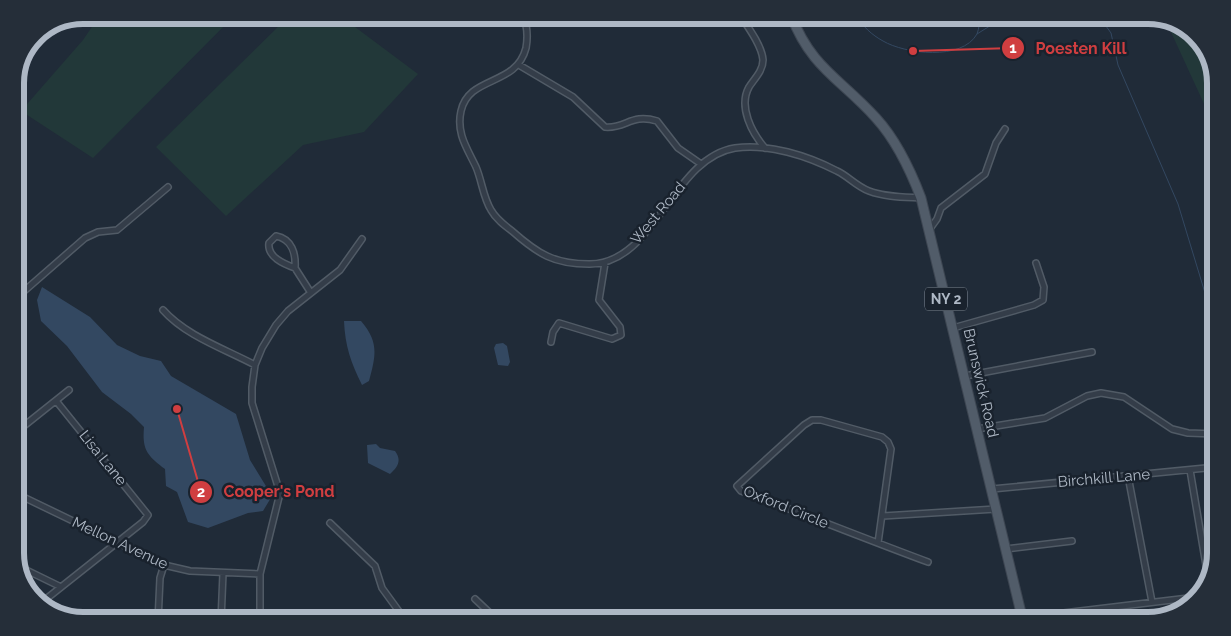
<svg xmlns="http://www.w3.org/2000/svg" width="1231" height="636" font-family="Raleway,sans-serif">
  <style>
    .green { fill: #223839 }
    .water { fill: #334861 }
    .lines { fill: none; stroke-linecap: round; stroke-linejoin: round }
    .stream { stroke: #334861; stroke-width: 1 }
    .street-casing { stroke: #515b66; stroke-width: 8 }
    .primary-casing { stroke: #3d4652; stroke-width: 11 }
    .street { stroke: #343d49; stroke-width: 5 }
    .primary { stroke: #515c69; stroke-width: 9 }
    .labels { text-anchor: middle; dominant-baseline: central; stroke-width: 5; stroke-linejoin: round; paint-order: stroke }
    .shield { fill: #19222d; stroke: #818b97; stroke-width: 1 }
    .shield-label { font-size: 14px; font-weight: bold; fill: #aeb8c5 }
    .street-label { font-size: 15px; fill: #aeb8c5; stroke: #19222d }
    .rim { fill: none; stroke: #aeb8c5; stroke-width: 6 }
    .leader { fill: none; stroke: #d03e40; stroke-width: 2 }
    .callout-dot { fill: #d03e40; stroke: #19222d; stroke-width: 2 }
    .mark-label { font-size: 15px; text-anchor: middle; font-weight: bold; fill: #fff }
    .callout-label { font-size: 16px; text-anchor: middle; font-weight: bold; fill: #d03e40; stroke: #19222d; stroke-width: 5; stroke-linejoin: round; paint-order: stroke }
  </style>
  <rect width="100%" height="100%" fill="#202b38"/>
  <path class="green" d="M100,15H235L93,158L21,111L83,40Z
    M290,15H339L418,74L364,132L303,145L226,216L156,147Z
    M1165,19C1219,32 1216,86 1216,130Z"/>
  <path class="water" d="M42,287L90,317L117,345L140,356L161,361L171,376L236,414L250,460L272,496L263,511L248,513L208,528L188,522L177,492L166,486L165,469C147,455 142,450 144,427L131,414L102,392L67,346L41,321L37,300Z
    M344,321H361C379,342 376,355 369,381L362,385C351,363 345,346 344,321Z
    M503,343L507,346L510,362L508,366L498,365L494,348L496,344Z
    M376,444L380,448L395,451C402,460 398,467 390,474L368,463L367,445Z"/>
  <g class="lines">
    <path class="stream" d="M856,15C862,26 872,35 883,41C905,54 962,61 977,34C979,29 980,20 980,15
      M1098,15L1111,33L1118,65L1178,204L1212,316L1216,319
      M977,34L993,24L998,15"/>
    <defs>
      <path id="street" d="M523,15C527,25 528,37 526,48C516,87 469,75 461,111C456,133 467,148 476,167C482,181 483,197 491,210C496,219 504,225 512,231C538,254 554,264 589,264C655,265 672,158 735,148C768,143 808,156 837,171C848,176 856,186 869,191C885,197 904,197 921,198
        M740,15C748,27 762,46 763,60C763,71 754,79 749,87C738,107 752,133 765,148
        M519,65L573,97L605,127C626,129 631,113 657,121L678,148L701,164
        M929,230L937,219L941,208L985,174L996,143L1005,129
        M276,236C292,239 296,254 295,268C284,264 267,257 269,243Z
        M295,268L311,293
        M15,299L85,238L98,232L117,230L168,187
        M163,310C186,336 225,349 255,365
        M953,328L1034,305L1043,300L1044,287L1036,263
        M551,342L553,332L559,323L612,339L621,335L620,327L599,300L605,263
        M965,376L1092,352
        M977,429L1045,418L1087,396L1101,393L1124,397L1172,429L1188,433L1216,434
        M15,433L69,390
        M1190,470L1209,583
        M1128,476L1152,602
        M992,489L1216,467
        M15,493L164,565L190,571L260,574
        M883,516L996,509
        M330,523L375,566L382,588L406,621
        M878,543L891,449L888,442L882,437L821,420H812L804,425L737,486L741,491C804,514 866,539 928,562
        M1006,549L1072,541
        M18,566L61,587
        M475,599L491,614L494,621
        M41,603L143,522L148,515L57,402
        M1022,618L1197,597
        M626,619L630,621
        M158,621L160,578L164,565
        M221,621L223,573
        M260,621V574L280,493L252,403V387L255,365L262,348L276,325L288,311L340,270L362,239"/>
      <path id="primary" d="M791,15C811,68 841,79 876,118C897,141 910,169 921,198L1023,621"/>
    </defs>
    <use href="#street" class="street-casing"/>
    <use href="#primary" class="primary-casing"/>
    <use href="#street" class="street"/>
    <use href="#primary" class="primary"/>
  </g>
  <g class="labels">
    <rect class="shield" x="925" y="287.5" width="42" height="23" rx="4"/>
    <g class="shield-label">
      <text x="946" y="299">NY 2</text>
    </g>
    <g class="street-label">
      <text transform="translate(658 213) rotate(-50)">West Road</text>
      <text transform="translate(981 383) rotate(77)">Brunswick Road</text>
      <text transform="translate(103 458) rotate(51)">Lisa Lane</text>
      <text transform="translate(1104 478) rotate(-5)">Birchkill Lane</text>
      <text transform="translate(786 507) rotate(22)">Oxford Circle</text>
      <text transform="translate(120 543) rotate(25)">Mellon Avenue</text>
    </g>
  </g>
  <path d="M0 0H1231V636H0ZM83 24H1148A59 59 0 0 1 1207 83V553A59 59 0 0 1 1148 612H83A59 59 0 0 1 24 553V83A59 59 0 0 1 83 24Z" fill="#252e39" fill-rule="evenodd"/>
  <path class="rim" d="M83 24H1148A59 59 0 0 1 1207 83V553A59 59 0 0 1 1148 612H83A59 59 0 0 1 24 553V83A59 59 0 0 1 83 24Z"/>
  <path class="leader" d="M913 51L1013 48M177 409L201 492"/>
  <g class="callout-dot">
    <circle cx="913" cy="51" r="5"/>
    <circle cx="177" cy="409" r="5"/>
    <circle cx="1013" cy="48" r="12"/>
    <circle cx="201" cy="492" r="12"/>
  </g>
  <g class="mark-label">
    <text x="1013" y="53">1</text>
    <text x="201" y="497">2</text>
  </g>
  <g class="callout-label">
    <text x="1081" y="54">Poesten Kill</text>
    <text x="279" y="497">Cooper's Pond</text>
  </g>
</svg>
